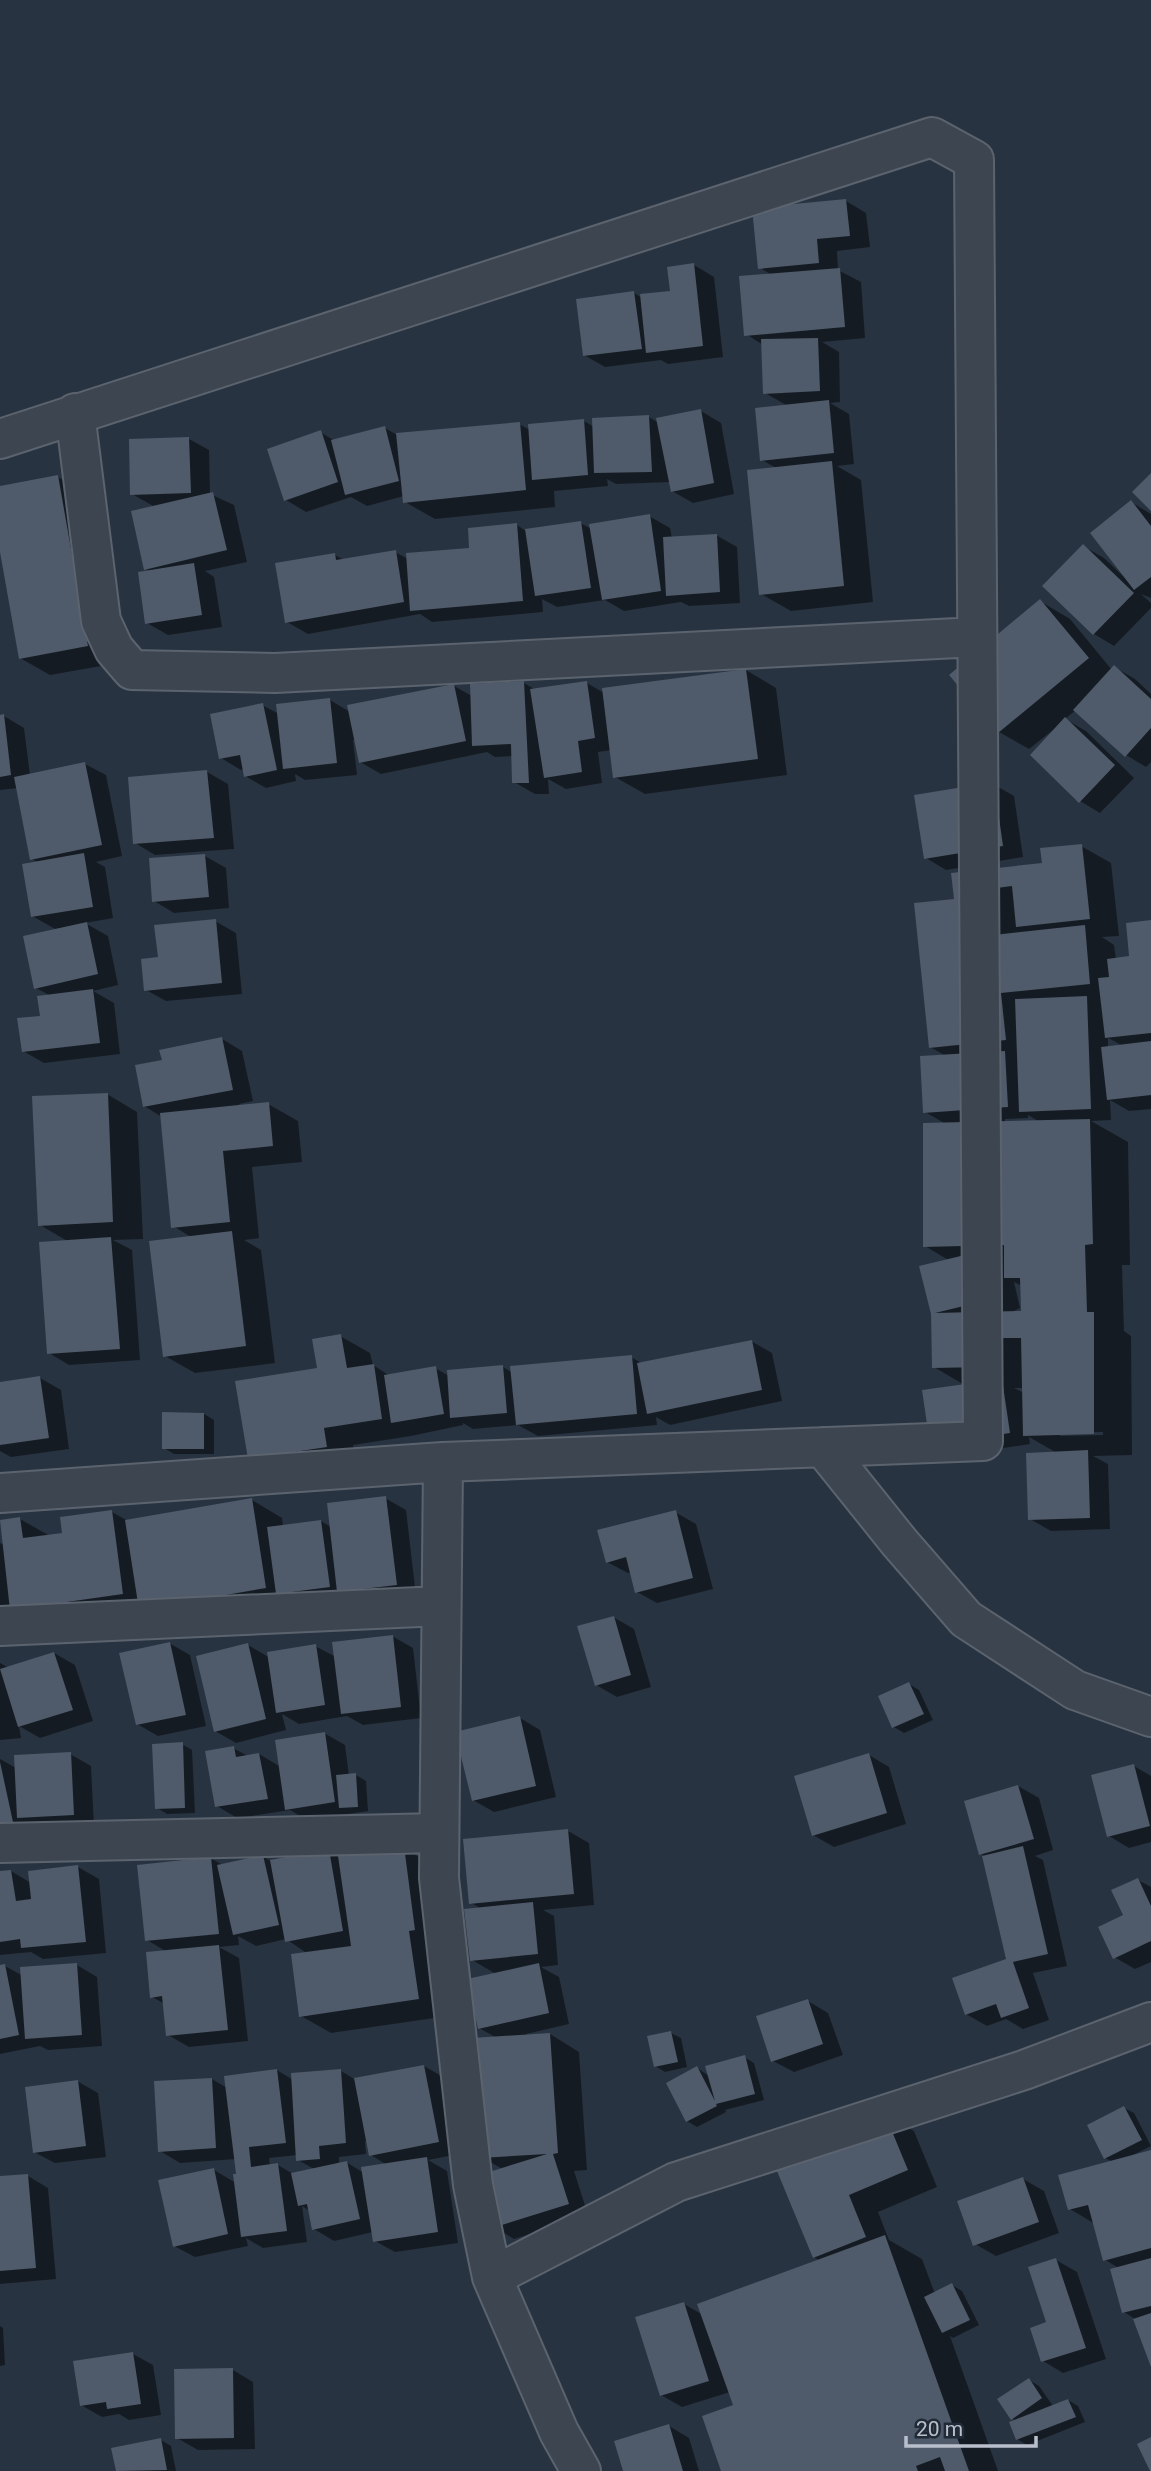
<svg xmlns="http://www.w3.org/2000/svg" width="1151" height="2471" font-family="Roboto,sans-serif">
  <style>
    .shadow { fill: #0007; fill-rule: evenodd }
    .building { fill: #4f5a6a }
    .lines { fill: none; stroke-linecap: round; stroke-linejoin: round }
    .minor-casing { stroke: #5b636e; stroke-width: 42 }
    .minor { stroke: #3d4551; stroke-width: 38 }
  </style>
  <rect width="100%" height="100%" fill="#283341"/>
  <path class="shadow" d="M846,201L866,213L870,247L837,251L838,270L861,282L865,338L822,342L839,352L840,402L830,403L849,414L854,464L837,466L861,480L873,602L791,611L761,594L778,469L762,460L788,406L765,393L763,345L746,334L772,275L760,268Z
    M694,265L714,277L723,357L668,364L661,360L605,367L584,355L634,293L642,298L672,292Z
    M701,411L721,423L734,494L693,503L672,491L671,482L616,484L607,479L608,486L554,491L555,507L435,519L405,502L404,496L367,506L351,497L306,512L286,500L320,432L335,441L385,428L397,435L519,424L530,430L584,421L594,427L649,417L659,423Z
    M189,439L209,450L210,494L234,505L247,562L205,571L214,577L222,627L168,635L147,623L151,572L146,569L155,507L132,494Z
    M58,477L88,494L118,663L50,675L20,658L0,542V487Z
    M1131,502L1151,514V598L1141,594L1151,603V608L1114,646L1094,634L1083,546L1104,558L1123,576L1124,575Z
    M649,516L670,528L672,538L716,535L737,547L740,603L689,606L681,602L624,611L605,600L557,607L542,599L543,612L432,622L420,614L308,634L287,622L335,555L344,560L395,552L408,559L471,549L517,525L526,531L580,523L592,529Z
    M1040,601L1070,619L1112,670L1114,667L1135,679L1151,694V762L1146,767L1126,755L1076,710L1065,719L1086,731L1134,778L1100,813L1080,801L1053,730L1029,749L999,732Z
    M746,670L776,688L787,775L645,794L615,777L612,750L598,752L602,783L566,789L548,779L549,794H535L514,782L513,756L495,757L487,752L381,774L360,762L356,740H353L357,775L305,780L295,774L296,781L266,788L245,776L244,769L241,770L221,758L262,705L279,714L330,700L350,712L454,686L472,696L524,683L536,690L587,683L604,693Z
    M0,716H4L24,728L30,775L85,764L106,775L122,856L96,862L105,867L113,918L85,923L108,936L118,985L93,991L114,1003L120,1054L44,1063L23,1051L51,996L36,988L57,930L32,916L39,863L32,859L18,788L0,790Z
    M207,772L228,784L234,849L155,855L135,843Z
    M993,784L1014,796L1023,857L946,870L926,858Z
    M1081,846L1111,863L1119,936L1102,937L1114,945L1116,959L1131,958L1151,922V1109L1129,1111L1110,1100L1111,1120L1091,1121L1128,1142L1130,1265H1122L1124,1331L1131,1336L1132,1455L1093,1456L1108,1464L1110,1529L1051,1531L1030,1519L1057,1453L1029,1437L1030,1444L952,1456L966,1386L934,1367L933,1312L950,1261L925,1246L946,1124L925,1112L946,1056L930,1047L956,901L1044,865ZM1108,1038L1116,1042L1122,1046L1108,1048ZM1028,1115L1040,1122H1005V1119L1028,1118ZM1014,1282L1022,1286L1023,1312L1009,1313L1020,1308ZM1014,1388H1023L1024,1393ZM1103,1432V1435L1060,1436V1433Z
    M205,856L226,868L229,908L174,913L154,901Z
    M215,921L236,933L242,994L166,1001L146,990L160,959Z
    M222,1039L242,1051L253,1101L239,1104L240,1107L268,1104L298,1121L302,1162L252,1167L259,1238L244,1240L261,1250L275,1363L195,1373L165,1356L191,1237L173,1226L162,1117L144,1106L164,1062Z
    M107,1094L137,1112L143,1239L113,1240L132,1250L140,1360L69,1365L49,1353L69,1242L40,1225Z
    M340,1336L370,1353L373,1365L390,1376L435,1368L449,1376L503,1367L513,1373L631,1357L643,1364L751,1341L772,1353L782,1401L670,1425L656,1417L657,1425L538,1436L518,1425L473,1429L463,1423V1425L411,1436L353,1445L356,1463L249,1458L319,1369Z
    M40,1378L61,1390L69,1449L11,1457L0,1451V1384Z
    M204,1414L214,1420V1454H174L164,1448Z
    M385,1498L406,1510L416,1596L0,1621V1543L4,1545L20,1519L50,1536L64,1535L112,1512L128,1521L252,1500L282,1518L283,1526L321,1521L331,1527Z
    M675,1512L696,1524L713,1589L657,1603L637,1592L632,1572L628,1573L607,1562Z
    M613,1617L634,1629L651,1687L617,1697L596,1685Z
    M392,1636L413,1648L421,1718L363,1725L347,1716L299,1724L282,1714L286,1730L236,1743L215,1731L248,1645L270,1658L315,1646L336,1657Z
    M169,1643L190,1655L206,1726L158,1736L137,1724Z
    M54,1653L75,1665L93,1721L40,1738L19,1726L21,1738L0,1740V1663L9,1668Z
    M909,1684L919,1690L933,1720L904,1733L894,1727Z
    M520,1718L540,1730L556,1797L494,1812L473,1800Z
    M324,1733L345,1745L349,1776L356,1775L366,1781L368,1811L307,1820L290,1810L237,1818L217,1806L233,1748L248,1756L259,1754L281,1767Z
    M182,1744L192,1750L195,1813L167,1814L157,1808Z
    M70,1754L91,1766L94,1826L0,1840V1759L16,1768Z
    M869,1755L889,1767L906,1824L834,1847L813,1835Z
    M1134,1766L1151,1776V1842L1129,1848L1109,1836Z
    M1018,1786L1039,1798L1053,1850L1035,1856L1043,1860L1067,1966L1033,1973L1049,2020L1023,2029L1006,2019L987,2026L966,2014L1008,1960L984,1856L981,1854Z
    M568,1831L589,1843L594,1905L543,1910L554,1916L558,1965L541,1967L559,1977L569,2024L526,2034L527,2036L550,2034L579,2052L587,2170L574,2171L588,2215L514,2239L494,2227L504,2170L482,2157L497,2038L479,2028L496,1974L472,1960L482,1909L471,1903Z
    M403,1848L433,1865L448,2016L331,2033L301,2016L308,1954L286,1939L256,1946L238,1936L239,1945L219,1947L239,1958L248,2041L189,2047L168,2035L165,2004L152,1997L167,1952L147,1940L211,1858L224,1866L263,1856L272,1862L328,1851L339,1857Z
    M78,1867L99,1879L106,1953L43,1959L31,1952L0,1955V1873L11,1871L31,1883Z
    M1138,1880L1151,1887V1962L1135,1969L1114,1957Z
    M77,1965L97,1977L102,2046L48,2050L40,2046L0,2054V1967L5,1966L23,1976Z
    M808,2001L828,2013L843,2055L794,2072L773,2061Z
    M671,2033L681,2038L687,2067L665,2072L655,2066Z
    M744,2057L754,2063L764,2100L725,2110L726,2112L697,2127L687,2121L697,2068L709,2076Z
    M424,2066L445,2078L459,2154L428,2160L447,2171L458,2243L395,2252L375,2241L373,2232L334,2241L314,2229L310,2211L302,2206L307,2242L263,2248L246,2238L248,2246L195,2257L174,2246L214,2170L236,2183L238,2175L236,2159L180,2163L160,2151L212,2079L227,2088L277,2070L293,2080L341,2071L356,2080ZM365,2141H368L371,2155L387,2165L364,2173L346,2162L339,2164V2157L366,2154ZM298,2155V2160L314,2169L293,2174L278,2165L270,2166L269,2158Z
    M77,2081L98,2093L106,2157L55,2163L34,2152Z
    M1124,2108L1134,2113L1151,2146L1131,2156L1151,2152V2363L1135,2319L1124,2312L1120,2269L1104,2259L1095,2224L1070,2209L1113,2162L1105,2158Z
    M884,2114L914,2131L937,2187L878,2212L889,2240L922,2259L935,2294L952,2285L962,2291L979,2325L953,2338L950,2336L998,2471H723L735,2406L730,2392L682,2407L661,2395L684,2304L703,2315L820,2261L814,2257Z
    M28,2176L48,2188L56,2279L0,2284V2178Z
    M1023,2179L1044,2191L1059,2233L996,2256L975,2244Z
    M1056,2260L1077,2272L1106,2359L1063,2373L1043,2361Z
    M0,2326L3,2328L5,2365L0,2366Z
    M133,2354L153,2365L161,2415L129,2420L119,2414L102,2417L81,2405Z
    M233,2370L253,2382L255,2449L198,2450L177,2438Z
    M1029,2380L1039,2386L1053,2406L1068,2400L1078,2406L1085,2422L1027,2445L1017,2439L1016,2421L1012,2418Z
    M669,2426L689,2438L699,2471H625Z
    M161,2440L171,2446L176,2471H118L113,2449Z"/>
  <path class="building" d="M846,199L850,236L817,239L819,263L758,269L752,208Z
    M694,263L703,346L646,353L640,294L670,291L667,267Z
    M840,268L845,327L744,336L739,276Z
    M634,291L642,349L583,356L576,299Z
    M818,338L820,391L763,394L761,339Z
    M829,400L834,453L760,461L755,408Z
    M701,409L714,483L671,492L656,418Z
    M649,415L652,472L594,473L592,418Z
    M584,419L588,475L532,480L528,424Z
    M520,422L526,490L403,503L396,433Z
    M385,426L399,481L345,495L331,440Z
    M321,430L338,482L284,501L267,449Z
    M189,437L191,493L130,495L129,439Z
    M832,461L844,586L759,595L747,470Z
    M1151,473V511L1132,492Z
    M58,475L88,646L19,659L0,552V486Z
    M213,492L227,550L144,570L131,511Z
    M1131,500L1151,526V577L1134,590L1090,533Z
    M650,514L661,591L602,600L589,524Z
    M581,521L591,588L535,596L525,529Z
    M517,523L523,601L410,611L406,553L469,548L468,528Z
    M717,534L720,592L666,596L663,537Z
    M1083,544L1134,593L1093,635L1042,586Z
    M396,550L404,602L285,623L275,563L335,553L336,560Z
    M194,563L202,615L145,624L138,572Z
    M1040,599L1089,658L998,733L949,675Z
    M1114,665L1151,699V728L1125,757L1073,710Z
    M746,669L758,759L613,778L602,688Z
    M524,681L529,783H512L511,744L472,746L470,684Z
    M587,681L595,738L578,741L582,772L544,778L530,689Z
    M454,684L466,741L359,763L347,705Z
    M330,698L337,763L283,769L276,704Z
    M263,703L277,770L244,777L240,755L219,759L210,714Z
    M4,714L11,775L0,777V715Z
    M1065,717L1115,765L1079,803L1030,755Z
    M85,762L102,845L30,860L14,777Z
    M207,770L214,838L133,844L128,777Z
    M994,782L1003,846L924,859L914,795Z
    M1082,844L1090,919L1016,927L1012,886L989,889L994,935L1085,925L1090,984L1001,993L1006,1040L929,1048L914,903L954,899L951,873L1042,863L1040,848Z
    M84,853L93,907L31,917L22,864Z
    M205,854L209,897L152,902L149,858Z
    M216,919L222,983L144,991L141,959L158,957L154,925Z
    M1151,920V1033L1105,1038L1098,978L1109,977L1107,959L1129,956L1126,923Z
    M87,922L98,974L34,989L23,936Z
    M93,989L100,1043L22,1052L17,1018L40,1016L37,996Z
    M1087,996L1091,1109L1019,1112L1015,999Z
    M222,1037L233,1090L143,1107L135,1065L162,1060L159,1050Z
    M1151,1041V1095L1107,1100L1101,1047Z
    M1005,1051L1008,1107L923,1113L920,1056Z
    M108,1093L113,1222L38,1226L32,1096Z
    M269,1102L273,1146L223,1151L230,1222L171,1228L160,1113Z
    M1090,1119L1093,1244L1085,1245L1087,1312H1094V1434L1023,1436L1021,1338H986V1367L932,1368L931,1314L919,1266L990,1249L1001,1297L935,1313L1021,1311L1020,1278H1004V1245L923,1247V1123Z
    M232,1231L246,1346L163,1357L149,1241Z
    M111,1237L120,1349L47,1354L39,1242Z
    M341,1334L347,1368L374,1364L382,1419L324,1428L327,1447L248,1459L235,1381L317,1368L312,1339Z
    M752,1340L762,1390L647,1414L637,1363Z
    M632,1355L637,1414L516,1425L510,1366Z
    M503,1365L507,1413L450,1418L447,1370Z
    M436,1366L444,1414L391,1423L384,1375Z
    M40,1376L49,1438L0,1445V1382Z
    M1002,1379L1010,1433L930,1445L922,1390Z
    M162,1412L204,1413V1449H162Z
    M1088,1450L1090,1518L1028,1520L1026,1453Z
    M386,1496L397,1585L337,1592L327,1503Z
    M252,1498L266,1588L139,1610L125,1520Z
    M112,1510L123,1594L10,1610L0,1520L20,1517L23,1538L62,1533L60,1517Z
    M676,1510L693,1578L635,1593L626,1557L606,1563L597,1530Z
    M321,1520L330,1587L276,1594L267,1527Z
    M614,1616L631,1675L595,1686L577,1626Z
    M393,1635L401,1707L341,1714L332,1642Z
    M170,1642L186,1715L136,1725L119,1653Z
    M248,1643L266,1719L214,1732L196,1656Z
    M316,1644L325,1705L276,1713L267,1652Z
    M54,1652L73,1710L18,1727L0,1669Z
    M909,1682L924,1714L892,1728L878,1696Z
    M520,1716L536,1786L472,1801L455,1732Z
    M325,1732L335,1802L285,1810L275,1740Z
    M183,1742L185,1808L155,1809L152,1744Z
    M234,1746L236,1757L259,1753L268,1799L215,1807L205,1751Z
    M71,1752L74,1815L17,1818L14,1755Z
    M869,1753L887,1813L812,1836L794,1776Z
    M0,1762L13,1822L0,1825Z
    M1134,1764L1150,1826L1107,1837L1091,1775Z
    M356,1773L358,1807L339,1808L336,1775Z
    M1018,1785L1034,1839L979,1855L964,1801Z
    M568,1829L574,1894L469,1904L463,1839Z
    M404,1846L415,1930L409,1931L419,1999L299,2017L291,1954L351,1946L338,1856Z
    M1023,1846L1048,1954L1013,1962L1029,2008L1001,2018L996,2004L965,2015L952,1978L1006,1959L982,1856Z
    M329,1849L343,1931L285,1942L270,1860Z
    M263,1855L279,1925L233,1935L217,1865Z
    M211,1857L219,1934L145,1941L137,1865Z
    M78,1865L86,1942L21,1948L20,1939L0,1942V1871L11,1870L16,1901L31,1899L28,1871Z
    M1138,1878L1151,1906V1941L1113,1959L1098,1927L1123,1915L1111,1890Z
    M533,1902L538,1954L470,1961L464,1909Z
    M219,1945L228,2030L166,2036L162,1996L150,1998L146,1952Z
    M77,1963L82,2035L25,2039L20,1967Z
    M539,1963L549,2013L478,2029L467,1979Z
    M5,1964L19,2035L0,2039V1965Z
    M808,1999L823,2044L771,2062L756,2016Z
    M671,2031L678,2062L654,2067L647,2036Z
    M550,2033L558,2153L553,2154L569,2204L492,2228L476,2176L547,2154L480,2158L472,2038Z
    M745,2055L755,2094L716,2104L717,2106L686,2122L666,2083L697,2066L715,2101L705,2066Z
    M424,2065L439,2142L369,2156L354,2078Z
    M277,2069L286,2143L249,2147L251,2167L278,2163L287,2231L241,2237L233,2174H236L224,2076Z
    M341,2069L346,2143L319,2146L320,2159L296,2161L291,2073Z
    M212,2078L216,2148L158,2152L154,2081Z
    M78,2080L86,2146L33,2153L25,2087Z
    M1124,2106L1142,2140L1104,2159L1087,2125Z
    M884,2112L908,2170L849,2195L866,2237L813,2258L772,2159Z
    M1151,2150V2248L1103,2261L1088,2205L1068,2210L1058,2175Z
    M427,2157L438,2232L373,2242L361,2167Z
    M347,2161L360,2219L312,2230L307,2204L298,2206L291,2173Z
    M214,2168L228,2234L173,2247L158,2180Z
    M28,2174L36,2268L0,2271V2176Z
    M1023,2177L1039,2222L973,2246L957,2201Z
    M885,2235L969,2471H945L940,2457L916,2466L918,2471H721L702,2416L733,2405L697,2304Z
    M1056,2258L1086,2348L1041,2362L1030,2328L1046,2322L1028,2267Z
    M1151,2258V2306L1122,2313L1110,2269Z
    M952,2283L970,2320L942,2333L924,2297Z
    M684,2302L709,2381L660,2396L635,2317Z
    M1151,2313V2367L1133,2319Z
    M133,2352L141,2404L107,2409L106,2402L80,2406L73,2361Z
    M233,2368L234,2438L175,2439L174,2369Z
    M1029,2378L1042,2398L1011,2420L997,2399Z
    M1068,2399L1076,2417L1016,2440L1009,2422Z
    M669,2424L683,2471H623L614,2441Z
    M1151,2437V2471H1150L1137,2444Z
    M161,2438L167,2470L116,2471L111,2448Z"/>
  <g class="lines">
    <defs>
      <path id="minor" d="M75,413L101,621L114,649L132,670L275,673L977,637
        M0,439L932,137L974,160L983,1441L443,1462L0,1493
        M823,1447L900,1543L966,1619L1075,1690L1151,1717
        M443,1462L439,1878L473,2185L492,2277L559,2432L581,2471
        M0,1626L441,1606
        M0,1843L439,1833
        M492,2277L676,2182L1024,2070L1151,2022"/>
    </defs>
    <use href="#minor" class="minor-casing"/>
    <use href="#minor" class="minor"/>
  </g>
  <path d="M906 2436v10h130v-10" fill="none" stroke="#bac0cb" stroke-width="3.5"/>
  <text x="916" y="2436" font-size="21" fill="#bac0cb" stroke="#212a37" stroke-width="5" paint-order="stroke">20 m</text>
</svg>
